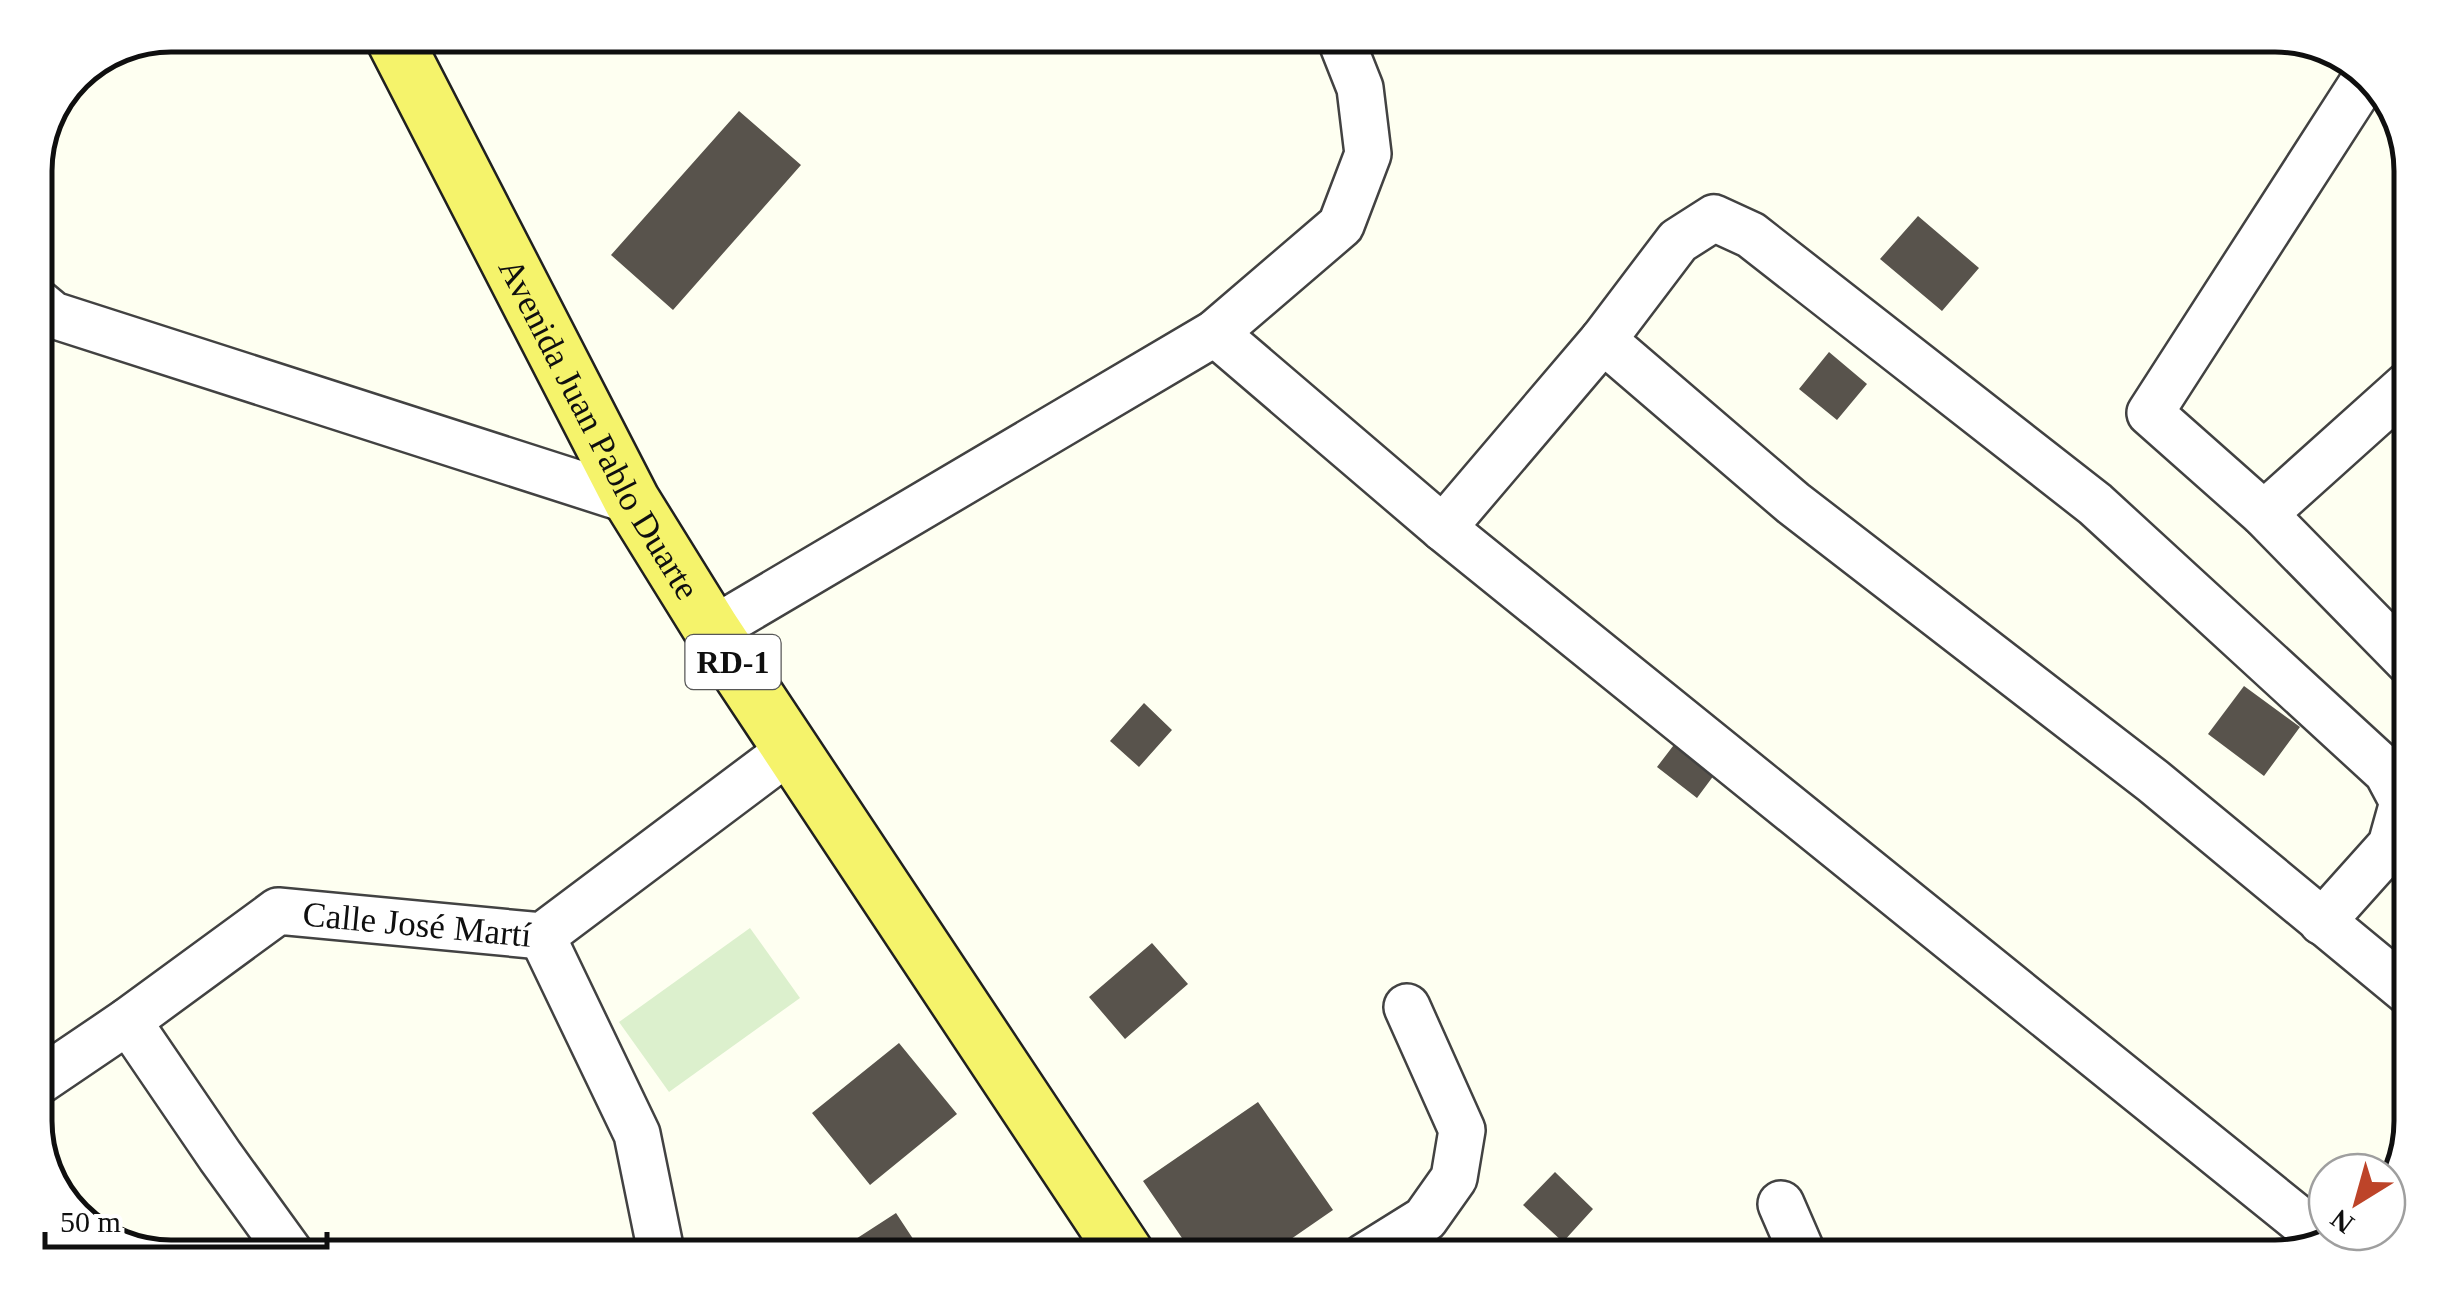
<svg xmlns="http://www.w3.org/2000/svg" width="2447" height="1292" font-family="'Times New Roman',serif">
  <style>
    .pitch { fill: #dcf0cd }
    .building { fill: #58534c }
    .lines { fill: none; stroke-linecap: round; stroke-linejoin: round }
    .minor-casing { stroke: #424242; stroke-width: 50 }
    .major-casing { stroke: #202020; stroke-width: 60 }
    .minor { stroke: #fff; stroke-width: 45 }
    .major { stroke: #f5f36b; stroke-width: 55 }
    .labels { text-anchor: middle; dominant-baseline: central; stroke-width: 10; stroke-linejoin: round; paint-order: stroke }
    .shield { fill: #fff; stroke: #575757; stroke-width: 2.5 }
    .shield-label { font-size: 32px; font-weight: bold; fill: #0f0f0f }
    .street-label { font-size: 35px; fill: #0f0f0f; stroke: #fff }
    .rim { fill: none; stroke: #0f0f0f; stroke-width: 5 }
  </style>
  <rect width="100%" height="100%" fill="#fefff1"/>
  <path class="pitch" d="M750,928L800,998L669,1092L619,1022Z"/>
  <path class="building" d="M739,111L801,165L673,310L611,255Z
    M1918,216L1979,268L1942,311L1880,259Z
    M1829,352L1867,384L1837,420L1799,389Z
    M2244,686L2300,727L2264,776L2208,734Z
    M1144,703L1172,730L1139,767L1110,741Z
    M1683,733L1723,763L1697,798L1657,767Z
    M1152,943L1188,984L1125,1039L1089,997Z
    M899,1043L957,1114L870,1185L812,1113Z
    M1258,1102L1333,1210L1265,1257H1195L1143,1181Z
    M1555,1172L1593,1209L1563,1242L1523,1205Z
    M896,1213L925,1257H828Z"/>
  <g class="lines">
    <defs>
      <g id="minor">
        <path d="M2367,76L2150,413L2264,514L2412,665"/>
        <path d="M35,300L53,315L632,501"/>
        <path d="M1215,333L1443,528L2328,1243"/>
        <path d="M1603,340L1793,503L2153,781L2412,995"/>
        <path d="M2264,514L2412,381"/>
        <path d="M1443,528L1603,340L1678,241L1714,218L1751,235L2095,504L2387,772L2403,802L2391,845L2322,922"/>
        <path d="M712,630L1215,333L1341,225L1368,154L1360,88L1339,35"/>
        <path d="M542,936L637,1134L659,1242"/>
        <path d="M128,1021L220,1156L293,1257"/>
        <path id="s1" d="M35,1084L128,1021L278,911L542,936L791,749"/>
        <path d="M1781,1204L1804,1257"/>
        <path d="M1364,1257L1425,1219L1454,1178L1462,1130L1407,1007"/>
      </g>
      <g id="major">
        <path id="s2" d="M392,35L632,501L712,630L1128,1257"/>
      </g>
    </defs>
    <use href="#minor" class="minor-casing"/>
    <use href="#major" class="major-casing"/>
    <use href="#minor" class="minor"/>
    <use href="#major" class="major"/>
  </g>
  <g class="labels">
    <rect class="shield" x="685.5" y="635" width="95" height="54" rx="8"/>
    <g class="shield-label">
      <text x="733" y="662">RD-1</text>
    </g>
    <g class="street-label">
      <text stroke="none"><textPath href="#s2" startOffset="445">Avenida Juan Pablo Duarte</textPath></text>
      <text stroke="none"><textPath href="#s1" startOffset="438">Calle José Martí</textPath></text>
    </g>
  </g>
  <path d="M0 0H2447V1292H0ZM171 52H2275A119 119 0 0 1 2394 171V1121A119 119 0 0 1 2275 1240H171A119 119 0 0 1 52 1121V171A119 119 0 0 1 171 52Z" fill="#fff" fill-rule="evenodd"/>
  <path class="rim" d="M171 52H2275A119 119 0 0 1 2394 171V1121A119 119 0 0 1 2275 1240H171A119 119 0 0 1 52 1121V171A119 119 0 0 1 171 52Z"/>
  <g transform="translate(2357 1202) rotate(217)"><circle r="48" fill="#ffffff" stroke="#9f9f9f" stroke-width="2.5"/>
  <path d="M0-8L18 38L0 25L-18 38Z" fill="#bd4429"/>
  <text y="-15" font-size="28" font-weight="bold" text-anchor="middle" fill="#0f0f0f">N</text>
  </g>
  <path d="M45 1232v15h282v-15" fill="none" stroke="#0f0f0f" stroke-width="5"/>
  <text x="60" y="1232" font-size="30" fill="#0f0f0f" stroke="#ffffff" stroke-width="8" paint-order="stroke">50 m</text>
</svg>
